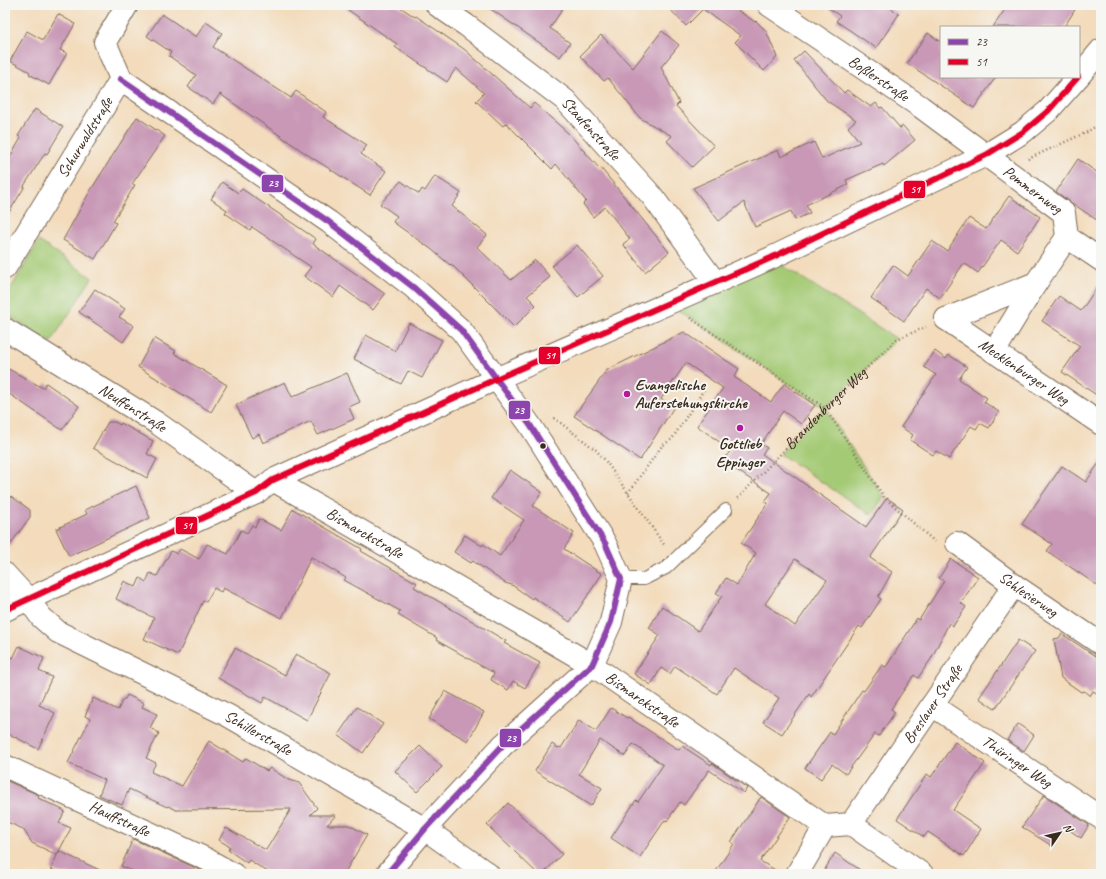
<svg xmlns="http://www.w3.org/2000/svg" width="1106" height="879" font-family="Caveat,sans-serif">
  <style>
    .green { fill: #a4ca74; stroke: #707a49 }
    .building { fill: #c898b6; fill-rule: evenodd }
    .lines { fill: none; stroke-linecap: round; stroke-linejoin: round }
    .service-casing { stroke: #7b6855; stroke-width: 14 }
    .minor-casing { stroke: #7b6855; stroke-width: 24 }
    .path { stroke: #7b6855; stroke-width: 2.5; stroke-dasharray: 1 3; stroke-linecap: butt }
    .service { stroke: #fff; stroke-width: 12 }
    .minor { stroke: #fff; stroke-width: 22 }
    .bus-1-casing { stroke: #f6f6f2; stroke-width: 9 }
    .bus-2-casing { stroke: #f6f6f2; stroke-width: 9 }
    .bus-1 { stroke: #8e44ad; stroke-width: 6 }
    .bus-2 { stroke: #e4002b; stroke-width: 6 }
    .poi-dot { fill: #b5179e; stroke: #f6f6f2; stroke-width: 1.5 }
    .bus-dot { fill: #3b2a1e; stroke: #f6f6f2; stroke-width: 1.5 }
    .labels { text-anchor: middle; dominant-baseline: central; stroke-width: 4; stroke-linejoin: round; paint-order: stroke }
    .street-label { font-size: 16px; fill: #3b2a1e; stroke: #f6f6f2 }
    .poi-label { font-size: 16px; font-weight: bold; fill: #3b2a1e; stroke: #f6f6f2; text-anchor: start }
    .line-badge { stroke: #f6f6f2; stroke-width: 1.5 }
    .badge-label { font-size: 11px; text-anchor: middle; font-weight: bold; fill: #fff }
  </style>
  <rect width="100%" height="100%" fill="#f6f6f2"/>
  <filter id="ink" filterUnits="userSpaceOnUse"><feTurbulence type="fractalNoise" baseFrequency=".025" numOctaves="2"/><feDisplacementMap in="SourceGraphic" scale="8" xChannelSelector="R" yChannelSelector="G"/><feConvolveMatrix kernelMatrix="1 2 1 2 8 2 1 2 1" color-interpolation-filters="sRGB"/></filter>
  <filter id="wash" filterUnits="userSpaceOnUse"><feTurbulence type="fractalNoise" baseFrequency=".012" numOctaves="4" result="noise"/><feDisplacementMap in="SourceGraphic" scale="16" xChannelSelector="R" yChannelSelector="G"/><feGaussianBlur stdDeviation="0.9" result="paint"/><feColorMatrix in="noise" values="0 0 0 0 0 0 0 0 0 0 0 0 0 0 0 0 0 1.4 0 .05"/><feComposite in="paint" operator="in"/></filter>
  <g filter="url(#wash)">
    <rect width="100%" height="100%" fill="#f3dbbb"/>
    <path class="green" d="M39,241L92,278L51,342L5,314V298Z
      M771,258L897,339L825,408L884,497L871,515L780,454L825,408L668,303Z"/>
    <g id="blocks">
      <path class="building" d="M341,5H397L415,17L416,16L464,49L530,108L534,103L569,134L599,168L600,167L669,252L645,272L623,244L630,239L605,207L593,217L583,204L586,201L556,164L552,169L506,123L503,126L476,101L484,93L456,68L447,82L395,47L397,44Z
        M485,5H565L550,28L570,43L560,57Z
        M666,5H730L755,22L756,21L766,31L777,57L764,71L735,42L741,36L703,9L686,26Z
        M824,5H886L899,14L876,48L836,21L840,16Z
        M1008,5H1078L1064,27H993Z
        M58,14L75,24L60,50L67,53L49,85L29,74L30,72L10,61L27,31L43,40Z
        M162,14L196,37L206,22L222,33L213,47L291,98L296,91L326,112L323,117L367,145L361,154L386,171L370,195L308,155L220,94L213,104L188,87L196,75L169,56L171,52L147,36Z
        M662,31L679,45L661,67L679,103L676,106L714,146L692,167L667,141L672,136L640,118L608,78L604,81L580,56L601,35L633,68Z
        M928,33L941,42V77H996L974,108L907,63Z
        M804,51L844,93L847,90L871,107L876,103L880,108L882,107L900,128L903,126L915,140L884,166L883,164L846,180L848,185L806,205L810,213L795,220L791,211L755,227L744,202L719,221L693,188L778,150L781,157L814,142L822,159L860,142L848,127L856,120L827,101L794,60Z
        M35,109L63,127L47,154L45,153L24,186H25L5,219V166L21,138L18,136Z
        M137,117L165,136L132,184L135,185L113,221L116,223L95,259L63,240L89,193Z
        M1078,159L1101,175V223L1056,192Z
        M435,176L461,193L452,206L487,235L477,247L511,280L535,260L550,277L527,296L536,305L514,327L451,264L450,265L431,249L393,222L397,216L380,204L401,181L419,194L422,189L425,191Z
        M222,182L238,193L242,189L316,239L313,244L385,294L373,310L340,286L333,297L304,276L311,267L252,227L250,230L225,213L227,210L211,199Z
        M1009,196L1040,217L1017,251L1001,240L978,273L964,263L940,298L926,288L904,321L871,298L893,265L908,276L932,241L947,251L969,218L986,229Z
        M577,245L603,276L578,297L552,266Z
        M1101,281V398L1062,372L1080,346L1042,321L1059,296L1081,311Z
        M95,289L125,309L119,317L134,326L123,342L79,312Z
        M409,323L442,340L422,378L408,371L401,384L354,359L366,335L395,351Z
        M684,332L739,369L734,377L771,402L784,384L815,405L801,424L783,411L761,444L767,448L762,454L866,527L887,498L903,509L870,558L892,572L878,597L881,599L862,628L859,626L811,697L809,694L782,734L763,722L779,698L734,668L717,694L675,666L670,674L661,668L651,685L634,674L660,635L649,628L662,606L698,631L722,596L716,593L726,578L737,585L756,553L741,543L768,503L765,501L771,493L723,461L731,450L697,426L723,388L686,363L661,399L674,407L640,460L574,416L607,370ZM795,559L827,580L795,626L765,604Z
        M154,338L176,351L174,353L227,385L211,412L138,367Z
        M935,351L946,359L949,355L967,367L959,379L987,398L984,402L999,412L989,428L980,423L976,429L971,426L949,459L936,451L933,455L910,440L913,435L901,427L936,375L924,367Z
        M5,367L43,388L46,383L79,406L62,430L5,391Z
        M347,373L360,402L349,407L354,419L318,435L311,421L263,443L259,434L252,438L236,405L285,382L292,397Z
        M108,422H115L120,425L121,423L153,441L147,454L157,459L147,478L93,448Z
        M1101,460V588L1047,551L1052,544L1022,524L1062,466L1086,482Z
        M510,470L542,492L533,506L574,533L564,549L602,574L570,622L533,597L532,599L512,585L505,583L473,561L471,563L454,552L465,535L482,546L483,544L500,556L524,520L491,498Z
        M136,486L150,518L69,556L56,529L87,514L85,510Z
        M11,496L30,510V517L5,552V508Z
        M293,509L362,549L361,551L417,583L414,587L506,641L504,643L540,663L525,688L513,681L508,690L491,680L494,673L436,640L437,638L398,615L400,611L344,580L346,578L311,557L282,618L223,588L221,592L214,588L206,602L203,601L178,655L144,639L154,618L116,599L124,581L136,587L140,578L146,582L150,573L157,576L171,551L177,554L180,549L199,559L207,544L228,554L241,530L247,533L252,525L255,527L259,519L281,530Z
        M951,559L978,577L961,603L966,607L953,626L949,623L931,659L918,678L914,675L891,709L895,712L879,736L875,734L846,774L832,764L821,779L805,768L830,732L833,734L862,690L864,691L882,665L886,667L917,618L919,620L944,581L939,578Z
        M1062,634L1101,660V696L1093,691L1090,696L1084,691L1081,692L1061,678L1054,639L1059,638Z
        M1018,640L1035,651L995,709L979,698Z
        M19,646L44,658L39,671L52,677L39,705L55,713L38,749L5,732V655L13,658Z
        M235,648L285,675L296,654L331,673L307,720L265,697L262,703L218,678Z
        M445,691L484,712L468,741L429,719Z
        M127,695L144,703L142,707L157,714L150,728L159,733L146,758L156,763L151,772L182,786L209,741L243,762L246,758L267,771L270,768L287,779L299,783L317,808L310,815H336L327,825H349L367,835L344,874H271L249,860L247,863L228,850L230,847L219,840L226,828L266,850L291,809L176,810L168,806L167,807L129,789L122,805L99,795L105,780L68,763L90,719L85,716L93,698L118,710L123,699H125Z
        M357,707L383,724L363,753L338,735Z
        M611,708L627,718L628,717L679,750L682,746L711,765L712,763L747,788L744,793L709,770L684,805L680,802L667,821L665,820L640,857L611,838L636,800L638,802L663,765L633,744L625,756L600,740L579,774L602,788L591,806L535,771L552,744L558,748L559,747L561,748L579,720L596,731Z
        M1018,724L1034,735L1024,751L1007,740Z
        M955,742L985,763L953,810L981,829L964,856L928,832L924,837L897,819L927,774L931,777Z
        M420,746L442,767L417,792L395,771Z
        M5,780L39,795L38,798L65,811L59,823L71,828L57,855L32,843L23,829L5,821Z
        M1044,795L1089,825L1081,838L1065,827L1052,846L1022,827Z
        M761,797L790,817L760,861L782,874H714L734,844L731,842Z
        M508,803L562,854L543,874H538L487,825Z
        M133,839L200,870L207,874H140L121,866Z
        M59,851L108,874H61L51,869Z
        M835,853L866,874H822Z"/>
    </g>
  </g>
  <g filter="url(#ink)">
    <use href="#blocks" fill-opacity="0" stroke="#7b6855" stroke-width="1"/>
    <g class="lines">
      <defs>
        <path id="service" d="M621,579H644L666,568L726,510"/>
        <g id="minor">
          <path id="s2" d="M437,5L466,25L565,100L652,196L715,282"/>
          <path id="s3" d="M769,5L921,107L1064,213L1067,237L1101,260"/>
          <path d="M1079,76L1101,50"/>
          <path d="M121,79L329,222L413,287L461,330L530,425L605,543L621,579L611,622L592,665L503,745L425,829L387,874"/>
          <path id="s4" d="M5,268L121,79L105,42L127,5"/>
          <path id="s5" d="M946,319L1101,424"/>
          <path d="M946,319L1036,283L1067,237"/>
          <path id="s6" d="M5,329L157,423L256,493"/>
          <path d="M994,352L1036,283"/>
          <path id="s7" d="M273,480L592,665L825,826L851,824L922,874"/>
          <path id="s8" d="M957,543L1014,585L1101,644"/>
          <path id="s9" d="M5,574L28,599L41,617L58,632L227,715L425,829L488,874"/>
          <path d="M5,610L256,493L273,480L496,379L771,258L986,155L1023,132L1048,111L1078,77"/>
          <path id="s10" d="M932,705L1101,818"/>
          <path id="s11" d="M5,766L206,859L233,874"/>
          <path id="s12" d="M851,824L1014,585"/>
          <path d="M797,874L825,826"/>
        </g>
      </defs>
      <use href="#service" class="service-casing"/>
      <use href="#minor" class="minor-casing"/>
      <g class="path">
        <path d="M1028,159L1087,132L1101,123"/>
        <path d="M690,318L825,408L884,497L935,542"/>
        <path d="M554,418L596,450L605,460L665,546"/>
        <path d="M628,493L662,446L672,439L705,388"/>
        <path id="s1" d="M738,498L825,408L897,339L926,327"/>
      </g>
      <use href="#service" class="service"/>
      <use href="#minor" class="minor"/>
      <defs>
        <path id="bus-1" d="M121,79L329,222L413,287L461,330L530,425L605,543L621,579L611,622L592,665L503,745L425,829L387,874"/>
        <path id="bus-2" d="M5,610L256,493L273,480L496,379L771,258L986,155L1023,132L1048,111L1078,77"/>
      </defs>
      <use href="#bus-1" class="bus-1-casing"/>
      <use href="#bus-2" class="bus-2-casing"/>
      <use href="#bus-1" class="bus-1"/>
      <use href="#bus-2" class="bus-2"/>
    </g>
  </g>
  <g class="poi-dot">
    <circle cx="627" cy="394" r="4"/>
    <circle cx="740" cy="428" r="4"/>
  </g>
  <circle class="bus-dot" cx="543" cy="446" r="3.5"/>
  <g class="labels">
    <g class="street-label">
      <text stroke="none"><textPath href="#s3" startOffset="132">Boßlerstraße</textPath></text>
      <text stroke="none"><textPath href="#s2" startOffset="198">Staufenstraße</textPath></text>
      <text stroke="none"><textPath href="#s4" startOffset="153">Schurwaldstraße</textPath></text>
      <text stroke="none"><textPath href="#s3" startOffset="322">Pommernweg</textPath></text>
      <text stroke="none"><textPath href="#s5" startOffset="94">Mecklenburger Weg</textPath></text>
      <text stroke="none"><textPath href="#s6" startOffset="150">Neuffenstraße</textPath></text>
      <text stroke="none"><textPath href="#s1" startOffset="125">Brandenburger Weg</textPath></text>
      <text stroke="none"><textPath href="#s7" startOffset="106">Bismarckstraße</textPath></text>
      <text stroke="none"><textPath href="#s8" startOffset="88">Schlesierweg</textPath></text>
      <text stroke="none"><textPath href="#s7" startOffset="430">Bismarckstraße</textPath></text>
      <text stroke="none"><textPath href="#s12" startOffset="145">Breslauer Straße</textPath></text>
      <text stroke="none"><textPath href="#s9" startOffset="303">Schillerstraße</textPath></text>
      <text stroke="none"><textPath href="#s10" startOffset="102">Thüringer Weg</textPath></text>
      <text stroke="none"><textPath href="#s11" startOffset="126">Hauffstraße</textPath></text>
    </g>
    <g class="poi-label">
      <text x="635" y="385">Evangelische<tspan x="635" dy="18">Auferstehungskirche</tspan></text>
      <text x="740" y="444" text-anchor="middle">Gottlieb<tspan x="740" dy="18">Eppinger</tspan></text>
    </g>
  </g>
  <g class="line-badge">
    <rect x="261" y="174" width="23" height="19" rx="4" fill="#8e44ad"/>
    <rect x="903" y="180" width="23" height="19" rx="4" fill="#e4002b"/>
    <rect x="538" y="346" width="23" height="19" rx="4" fill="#e4002b"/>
    <rect x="508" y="400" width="23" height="20" rx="4" fill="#8e44ad"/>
    <rect x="175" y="516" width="23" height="19" rx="4" fill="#e4002b"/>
    <rect x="499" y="728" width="23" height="20" rx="4" fill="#8e44ad"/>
  </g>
  <g class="badge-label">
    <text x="273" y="187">23</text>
    <text x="915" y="193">51</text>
    <text x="550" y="359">51</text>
    <text x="519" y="414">23</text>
    <text x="187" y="529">51</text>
    <text x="511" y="742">23</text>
  </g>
  <rect width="1106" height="879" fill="none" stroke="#f6f6f2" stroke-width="20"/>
  <rect x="940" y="26" width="140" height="52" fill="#f6f6f2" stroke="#aba49d"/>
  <rect x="948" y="39" width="20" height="6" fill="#8e44ad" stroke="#aba49d"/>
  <text x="976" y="46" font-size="12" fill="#3b2a1e">23</text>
  <rect x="948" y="59" width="20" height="6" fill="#e4002b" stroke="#aba49d"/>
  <text x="976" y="66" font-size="12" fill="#3b2a1e">51</text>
  <g transform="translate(1060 833) rotate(56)" stroke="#f6f6f2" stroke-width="3" paint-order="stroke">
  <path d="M0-3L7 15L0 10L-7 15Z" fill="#3b2a1e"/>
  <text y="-6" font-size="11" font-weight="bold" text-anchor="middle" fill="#3b2a1e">N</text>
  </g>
</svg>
